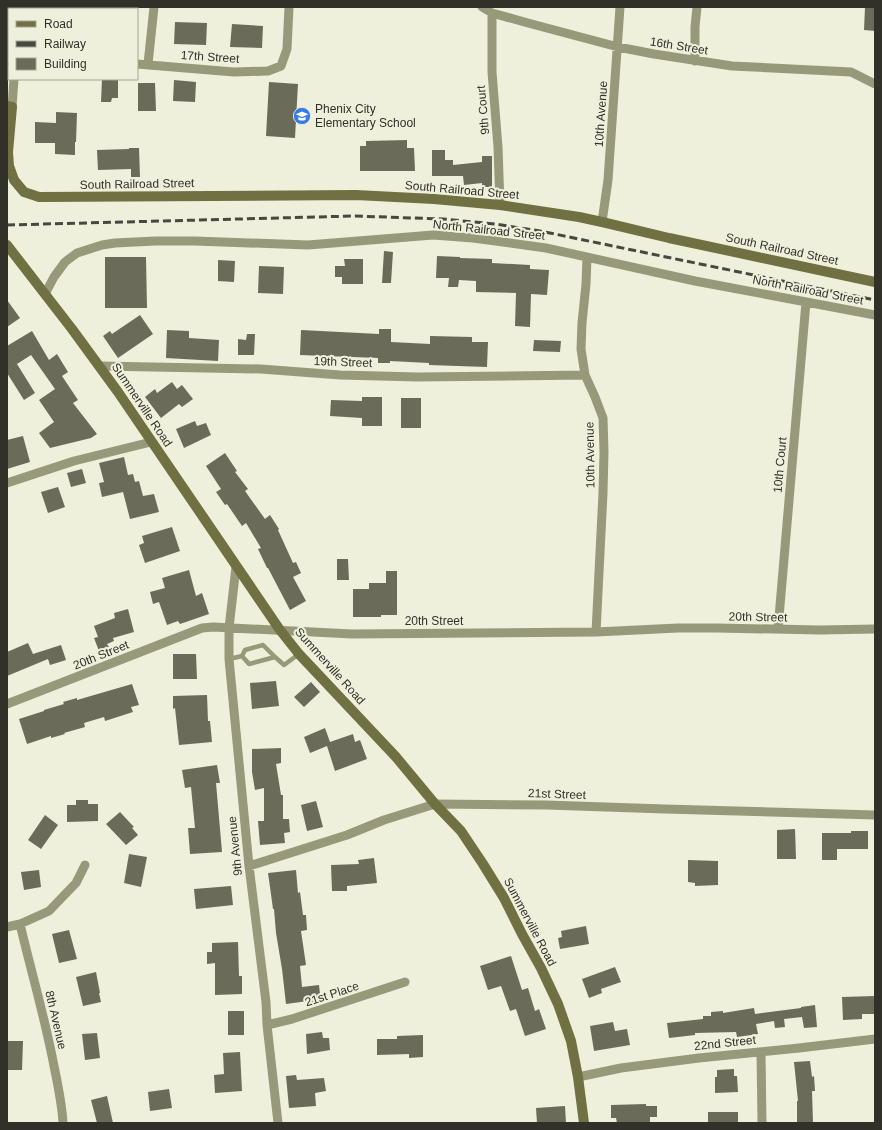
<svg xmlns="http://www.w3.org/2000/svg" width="882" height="1130" font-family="Helvetica,sans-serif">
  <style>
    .building { fill: #6a6b59 }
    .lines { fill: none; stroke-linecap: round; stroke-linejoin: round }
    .lane { stroke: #98997a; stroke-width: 4.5 }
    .street { stroke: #98997a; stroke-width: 9 }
    .secondary { stroke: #6f7142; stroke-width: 10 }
    .rail { stroke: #47483e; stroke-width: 3; stroke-dasharray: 8 4; stroke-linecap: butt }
    .labels { text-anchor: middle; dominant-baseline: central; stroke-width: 4; stroke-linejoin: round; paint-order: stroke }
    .street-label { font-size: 12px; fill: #313129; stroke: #eff0db }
    .poi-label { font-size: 12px; fill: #313129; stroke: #eff0db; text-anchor: start }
  </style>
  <rect width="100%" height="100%" fill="#eff0db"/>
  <path class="building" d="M865,7H875V31L864,30Z
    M175,22L207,23L206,45L174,44Z
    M232,24L263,26L262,48L230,47Z
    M102,79H118V98H112L111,102H101Z
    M174,80L196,82L195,102L173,101Z
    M269,82L298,84L295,138L266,136Z
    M138,83H155L156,111H138Z
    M56,112L77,113L76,142H75V155L55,154V143H35V122L56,123Z
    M407,140V148H414L415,171H360V146H366V141Z
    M129,148H139L140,177H131V169L98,170L97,150L129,149Z
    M432,150H445V160H453V165L482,162V156H492V187H482V183L464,185L463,176H432Z
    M384,251L393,252L391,283H382Z
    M437,256L460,257V258L492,259V263L530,265V269L549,270L547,295L531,294L530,327L515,326L516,293L476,292V281L459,280L458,287H448L449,278H436Z
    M105,257H146L147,308H105Z
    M344,259H363V284H342V277H335V266H345Z
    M218,260L235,261L234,282L218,281Z
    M259,266L284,267L283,294L258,293Z
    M7,300L20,318L7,327Z
    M140,315L153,334L118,358L103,336L110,331L112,334Z
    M379,329H391V342L430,344V336L472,337V342H488L487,367L429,365V363L390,361V363H378V358L300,355L301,330L379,334Z
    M167,330L189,331V338L219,340L218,361L166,358Z
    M32,331L49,360L57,354L68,372L62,376L78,400L73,403L97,434L91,438L50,448L39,433L54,422L39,400L55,389L31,355L17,364L35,393L24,400L7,373V346Z
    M247,334H255L254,355H238V339L246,340Z
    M534,340L561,341L560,352L533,351Z
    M172,382L177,389L182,385L193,399L182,407L179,404L161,418L145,397L155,389L157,393Z
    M362,397H382V426H362V418L330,416L331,400L362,401Z
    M401,398H421V428H401Z
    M195,421L197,426L206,423L211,435L184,448L176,429Z
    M23,436L30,462L7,469V440Z
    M225,453L237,471L235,472L248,489L245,491L265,519L270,515L279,529L278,530L293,563L296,562L301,573L293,577L306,601L290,610L268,568H267L258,549L261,548L246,523L242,526L227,504L225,505L216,492L221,489L206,466Z
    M124,457L128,475L133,474L135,482L139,481L143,496L154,494L159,512L130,519L123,492L102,497L99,483L104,482L99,463Z
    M82,469L86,483L71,487L67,473Z
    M58,487L65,507L48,513L41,492Z
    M172,527L180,551L145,563L139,545L144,543L142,536Z
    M337,559H348L349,580H337Z
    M189,570L196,596L202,593L209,614L180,624L178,621L167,625L159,602L153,604L150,592L165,588L162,578Z
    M386,571H397V615H381V617H353V589H369V583H386Z
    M128,609L134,632L113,638L114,641L107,644L109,647L99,651L94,638L98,637L94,626L115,618L114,613Z
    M28,643L33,654L61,645L66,660L50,665L48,659L7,676V652Z
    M173,654H196L197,679H173Z
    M276,681L279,706L252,709L250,683Z
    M311,682L320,692L304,707L294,697Z
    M132,684L139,705L131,707L133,712L105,721L104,717L84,723L85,727L64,733L65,734L51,738V736L27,744L19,719L44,711V710L64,704L63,702L77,698V700Z
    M207,695L208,721H210L212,742L179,745L175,708L173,709V696Z
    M325,728L330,742L353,734L355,742L360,740L367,759L335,771L327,746L310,753L304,737Z
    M281,748V763L276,764L281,795H283V819H289L290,832L284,833L285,843L260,845L258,821H264V788L255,790L252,772V749Z
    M217,765L220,783H216L222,852L190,854L188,828H195L191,787L185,788L182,770Z
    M76,800H88V804H98V821L67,822V805H76Z
    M316,801L323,827L307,831L301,805Z
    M120,812L134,827L132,828L138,835L126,845L106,824Z
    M45,815L58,825L41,849L28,840Z
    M795,829L796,859H777V830Z
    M851,831H868V849H837V860H822V833H851Z
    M129,854L147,857L141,887L124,883Z
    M374,858L377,883L347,886V891H332L331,865L359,864L358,860Z
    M688,860L718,861V885L695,886V883L688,882Z
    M39,870L41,887L24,890L21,872Z
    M296,870L298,893L300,892L303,915H306L307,930L301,931L306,965L300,966L302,987L319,985L321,1003L309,1007L308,1001L286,1004L282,969L276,933L274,909H273L270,887L268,873Z
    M231,886L233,905L196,909L194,889Z
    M586,926L589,944L560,949L558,938L562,937L561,931Z
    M69,930L77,959L59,963L52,934Z
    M238,942L239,976H242V994L215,995V963L207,964V952H212V943Z
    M511,956L522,990L528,988L535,1011L539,1009L546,1029L525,1036L516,1009L510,1011L501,986L488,990L480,966Z
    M615,967L621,982L601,989L602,993L589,998L582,979Z
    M96,972L100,993H99L101,1002L83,1006L76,977Z
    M875,996V1014H862V1019L843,1020L842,997Z
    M815,1005L817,1027L804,1028L802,1017L784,1019L785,1027L775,1028L774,1021L756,1024L758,1034L737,1037L736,1032L695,1033V1035L669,1038L667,1023L703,1019V1016H711V1012L723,1011V1013L754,1008L755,1014L801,1008V1007Z
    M228,1011H244V1035H228Z
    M613,1022L615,1031L627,1029L630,1045L594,1051L590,1026Z
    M322,1032L323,1038H329L330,1050L307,1054L306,1034Z
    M97,1033L100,1058L85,1060L82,1034Z
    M423,1035V1057L409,1058V1054L377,1055V1039H397V1036Z
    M7,1041H23L22,1070H7Z
    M240,1052L242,1091L215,1093L214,1075L224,1074L223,1053Z
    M810,1061L812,1077L814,1076L815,1091H812L813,1123H797V1101H798L794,1062Z
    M734,1069V1076H737L738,1092L715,1093V1077H717V1070Z
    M296,1075L297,1080L324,1078L326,1091L315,1093L316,1106L289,1108L286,1076Z
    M169,1089L172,1108L150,1111L148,1092Z
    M107,1096L113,1123H97L91,1100Z
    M646,1104V1106H657V1117H650V1123H617L616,1118H611V1105Z
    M565,1106L566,1123H537L536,1108Z
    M708,1112H738V1123H708Z"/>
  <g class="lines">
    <path class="lane" d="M7,37H9
      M242,656L245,650L263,645L275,657L284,665L299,654
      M229,659L242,656L249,664L275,657"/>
    <path class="street" d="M482,7L492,13L528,23L618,47L654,54L732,66L851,72L875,84
      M17,9V7
      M492,13V72L498,147L500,205
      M695,61V27L697,7
      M137,64L234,72L268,71L281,66L287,49L289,7
      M148,64L154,7
      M12,107L14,79
      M602,222L608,180L620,7
      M587,257L586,284L582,323L581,349L585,375L595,397L603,418L604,452L603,493L596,632
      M45,294L54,277L65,262L77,253L102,245L115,243L155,241H195L308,245L433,235L473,238L546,248L695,281L875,315
      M100,366L261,369L340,375L418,377L585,375
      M7,483L74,461L151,442
      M236,567L229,628V659L249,866L266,1002L267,1025L278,1123
      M778,629L806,302
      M7,704L202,628L213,627L352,634L596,632L678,628H717L820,630L875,629
      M249,866L347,835L384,820L435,804L546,805L665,809L875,815
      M20,924C31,971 45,1018 54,1066C58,1085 62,1104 63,1123
      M7,927L20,924L49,911L76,883L85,865
      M267,1025L292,1019L405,982
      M761,1052L762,1123
      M578,1077L621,1068L699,1058L799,1048L875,1039"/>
    <path class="secondary" d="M7,106L12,107L8,152L9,166L14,180L24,192L39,197L356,195L434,199L500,205L579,217L602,222L669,238L875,282
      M7,245L72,329L118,392L280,630L299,654L396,757L435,804L461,831L483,864L504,898L522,934L541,968L558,1004L571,1041L578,1077L584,1123"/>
    <path class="rail" d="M7,225L355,216L443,219L495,224L540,231L875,300"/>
  </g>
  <defs>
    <symbol id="school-disc" viewBox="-11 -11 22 22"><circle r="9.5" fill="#367ae8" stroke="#eff0db"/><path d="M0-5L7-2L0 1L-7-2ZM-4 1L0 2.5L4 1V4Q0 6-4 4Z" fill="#fff"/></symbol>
  </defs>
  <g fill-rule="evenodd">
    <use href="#school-disc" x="292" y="106" width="20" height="20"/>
  </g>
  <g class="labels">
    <g class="street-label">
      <text transform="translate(679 46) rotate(9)">16th Street</text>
      <text transform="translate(210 57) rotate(4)">17th Street</text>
      <text transform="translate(483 110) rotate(-95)">9th Court</text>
      <text transform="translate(601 114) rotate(-86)">10th Avenue</text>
      <text transform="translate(137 184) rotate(-1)">South Railroad Street</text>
      <text transform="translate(462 190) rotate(5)">South Railroad Street</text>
      <text transform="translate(489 230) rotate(6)">North Railroad Street</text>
      <text transform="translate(782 249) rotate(12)">South Railroad Street</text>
      <text transform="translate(808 290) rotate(11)">North Railroad Street</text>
      <text transform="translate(343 362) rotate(2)">19th Street</text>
      <text transform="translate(142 405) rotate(56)">Summerville Road</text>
      <text transform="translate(590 455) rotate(-91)">10th Avenue</text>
      <text transform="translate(780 465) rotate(-85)">10th Court</text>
      <text transform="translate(758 617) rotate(1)">20th Street</text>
      <text x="434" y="621">20th Street</text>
      <text transform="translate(101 655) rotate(-22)">20th Street</text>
      <text transform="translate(330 666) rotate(48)">Summerville Road</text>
      <text transform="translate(557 794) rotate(2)">21st Street</text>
      <text transform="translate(235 846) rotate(-96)">9th Avenue</text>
      <text transform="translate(530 922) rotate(62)">Summerville Road</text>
      <text transform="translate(332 994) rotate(-18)">21st Place</text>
      <text transform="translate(56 1020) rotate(77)">8th Avenue</text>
      <text transform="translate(725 1043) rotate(-6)">22nd Street</text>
    </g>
    <g class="poi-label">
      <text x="315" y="109">Phenix City<tspan x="315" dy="14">Elementary School</tspan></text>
    </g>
  </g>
  <rect width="882" height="1130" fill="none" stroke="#313129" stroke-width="16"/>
  <rect x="8" y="8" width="130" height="72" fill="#eff0db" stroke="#a3a494"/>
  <rect x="16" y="21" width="20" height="6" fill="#6f7142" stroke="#a3a494"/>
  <text x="44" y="28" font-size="12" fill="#313129">Road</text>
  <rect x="16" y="41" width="20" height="6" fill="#47483e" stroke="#a3a494"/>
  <text x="44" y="48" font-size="12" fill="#313129">Railway</text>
  <rect x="16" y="58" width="20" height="12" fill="#6a6b59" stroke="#a3a494"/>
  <text x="44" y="68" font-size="12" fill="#313129">Building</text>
</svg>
